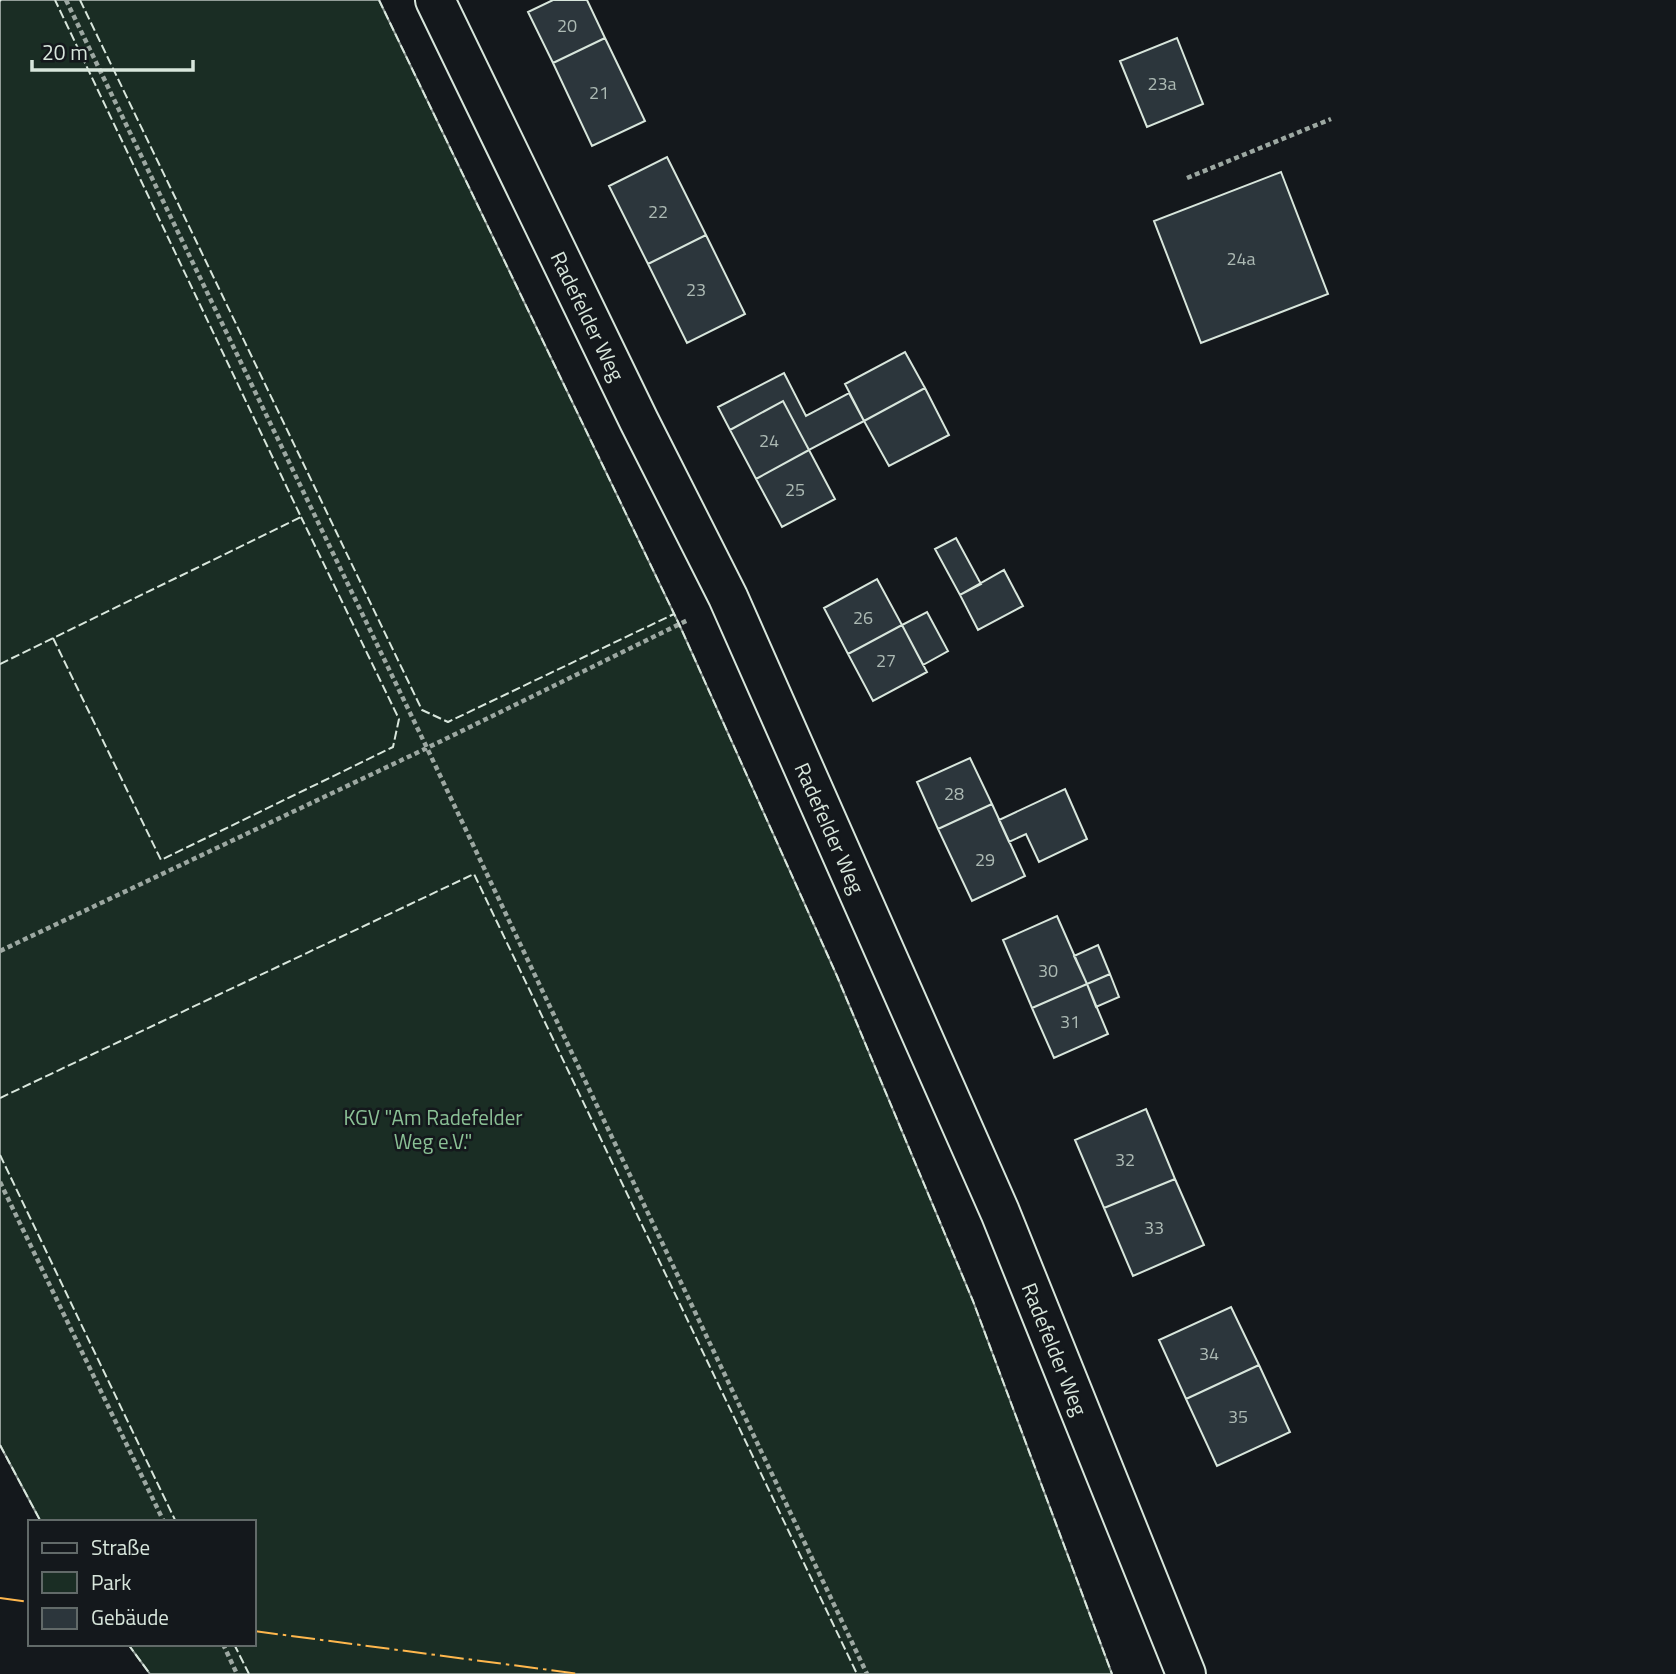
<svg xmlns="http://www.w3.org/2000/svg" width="1676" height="1674" font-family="'Titillium Web',sans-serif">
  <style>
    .green { fill: #1a2d24; stroke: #939e99; stroke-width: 2 }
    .building { fill: #2c363c; stroke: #d8e6dc; stroke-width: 2 }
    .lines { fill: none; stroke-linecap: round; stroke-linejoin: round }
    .minor-casing { stroke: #d8e6dc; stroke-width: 42 }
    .path { stroke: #9da8a2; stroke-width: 4.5; stroke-dasharray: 5 3.5; stroke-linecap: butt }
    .minor { stroke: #14181c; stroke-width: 38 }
    .fence { stroke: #d8e6dc; stroke-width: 2; stroke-dasharray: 9 3.5; stroke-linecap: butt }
    .power { stroke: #ffb74d; stroke-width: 2; stroke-dasharray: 24 5 3.5 5; stroke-linecap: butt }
    .labels { text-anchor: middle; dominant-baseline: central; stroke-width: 5; stroke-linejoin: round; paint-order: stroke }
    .number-label { font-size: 18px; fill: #adbab4 }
    .street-label { font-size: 21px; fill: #d8e6dc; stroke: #14181c }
    .park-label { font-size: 21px; fill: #8ac095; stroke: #14181c }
  </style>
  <rect width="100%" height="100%" fill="#14181c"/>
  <path class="green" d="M0,0H379L679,624L837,976L973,1301L1112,1674H150L128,1644H254V1522H41L0,1445Z"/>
  <path class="building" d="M553,0H587L605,38L553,63L528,12Z
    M605,38L645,121L592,146L553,63Z
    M1177,38L1203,104L1147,127L1120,61Z
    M667,157L706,235L648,264L609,186Z
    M1281,172L1328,294L1201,343L1154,221Z
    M706,235L745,314L687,343L648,264Z
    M905,352L925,388L864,421L845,384Z
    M784,373L806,416L849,393L864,421L809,450L783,401L730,430L718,407Z
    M925,388L949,435L889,466L864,421Z
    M783,401L809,450L756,479L730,430Z
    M809,450L835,499L782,527L756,479Z
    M956,538L981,584L960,595L935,549Z
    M1004,570L1023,606L978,630L960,595Z
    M877,579L902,625L848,654L824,608Z
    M927,612L948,651L923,665L902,625Z
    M902,625L927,672L873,701L848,654Z
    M970,758L992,804L938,829L917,782Z
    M1065,789L1087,839L1039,862L1026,834L1009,842L999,820Z
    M992,804L1025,876L972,901L938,829Z
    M1057,916L1087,984L1032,1008L1003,940Z
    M1098,945L1110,974L1087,984L1074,956Z
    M1110,974L1119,997L1096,1007L1087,984Z
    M1087,984L1108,1034L1054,1058L1032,1008Z
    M1146,1109L1175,1179L1104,1208L1075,1140Z
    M1175,1179L1204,1245L1133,1276L1104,1208Z
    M1231,1307L1259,1365L1186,1399L1159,1340Z
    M1259,1365L1290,1432L1217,1466L1186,1399Z"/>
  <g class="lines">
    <defs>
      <path id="minor" d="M435,0L639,421L728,597L1000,1212L1186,1674"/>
    </defs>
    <use href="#minor" class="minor-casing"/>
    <path class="path" d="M66,0L427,748L867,1674
      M1187,178L1331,119
      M0,951L427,748L688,620
      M0,1182L164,1522
      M223,1644L237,1674"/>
    <use href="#minor" class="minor"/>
    <path class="fence" d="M80,0L422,710L448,722L674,614
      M379,0L679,624L837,976L973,1301L1112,1674
      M0,1L1,0
      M53,638L161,860L393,747L399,719L301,517
      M0,664L301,517L55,0
      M0,1098L474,874L857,1674
      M0,1155L176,1522
      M0,1445L41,1522
      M128,1644L150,1674
      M234,1644L249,1674"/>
    <path class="power" d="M0,1598L30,1602
      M254,1631L580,1674"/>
  </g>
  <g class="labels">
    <g class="number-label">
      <text x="567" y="25">20</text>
      <text x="1162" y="83">23a</text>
      <text x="599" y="92">21</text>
      <text x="658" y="211">22</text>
      <text x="1241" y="258">24a</text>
      <text x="696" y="289">23</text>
      <text x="769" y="440">24</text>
      <text x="795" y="489">25</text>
      <text x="863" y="617">26</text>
      <text x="886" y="660">27</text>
      <text x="954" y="793">28</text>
      <text x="985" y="859">29</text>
      <text x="1048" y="970">30</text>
      <text x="1070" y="1021">31</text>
      <text x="1125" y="1159">32</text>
      <text x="1154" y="1227">33</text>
      <text x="1209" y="1353">34</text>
      <text x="1238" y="1416">35</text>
    </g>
    <g class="street-label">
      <text transform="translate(588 316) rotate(64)">Radefelder Weg</text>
      <text transform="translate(830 828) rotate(66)">Radefelder Weg</text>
      <text transform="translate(1055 1349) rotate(68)">Radefelder Weg</text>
    </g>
    <g class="park-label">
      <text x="433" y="1117">KGV "Am Radefelder<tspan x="433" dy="24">Weg e.V."</tspan></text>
    </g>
  </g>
  <rect x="28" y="1520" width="228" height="126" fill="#14181c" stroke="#626a69" stroke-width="2"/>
  <rect x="42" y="1543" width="35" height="10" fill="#14181c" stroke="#626a69" stroke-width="2"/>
  <text x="91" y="1555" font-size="21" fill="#d8e6dc">Straße</text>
  <rect x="42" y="1572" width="35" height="21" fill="#1a2d24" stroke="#626a69" stroke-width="2"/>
  <text x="91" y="1590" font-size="21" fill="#d8e6dc">Park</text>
  <rect x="42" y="1608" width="35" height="21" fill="#2c363c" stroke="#626a69" stroke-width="2"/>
  <text x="91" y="1625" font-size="21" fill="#d8e6dc">Gebäude</text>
  <path d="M32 60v10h161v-10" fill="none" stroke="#d8e6dc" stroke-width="3.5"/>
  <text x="42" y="60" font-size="21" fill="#d8e6dc" stroke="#14181c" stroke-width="5" paint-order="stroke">20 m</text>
</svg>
